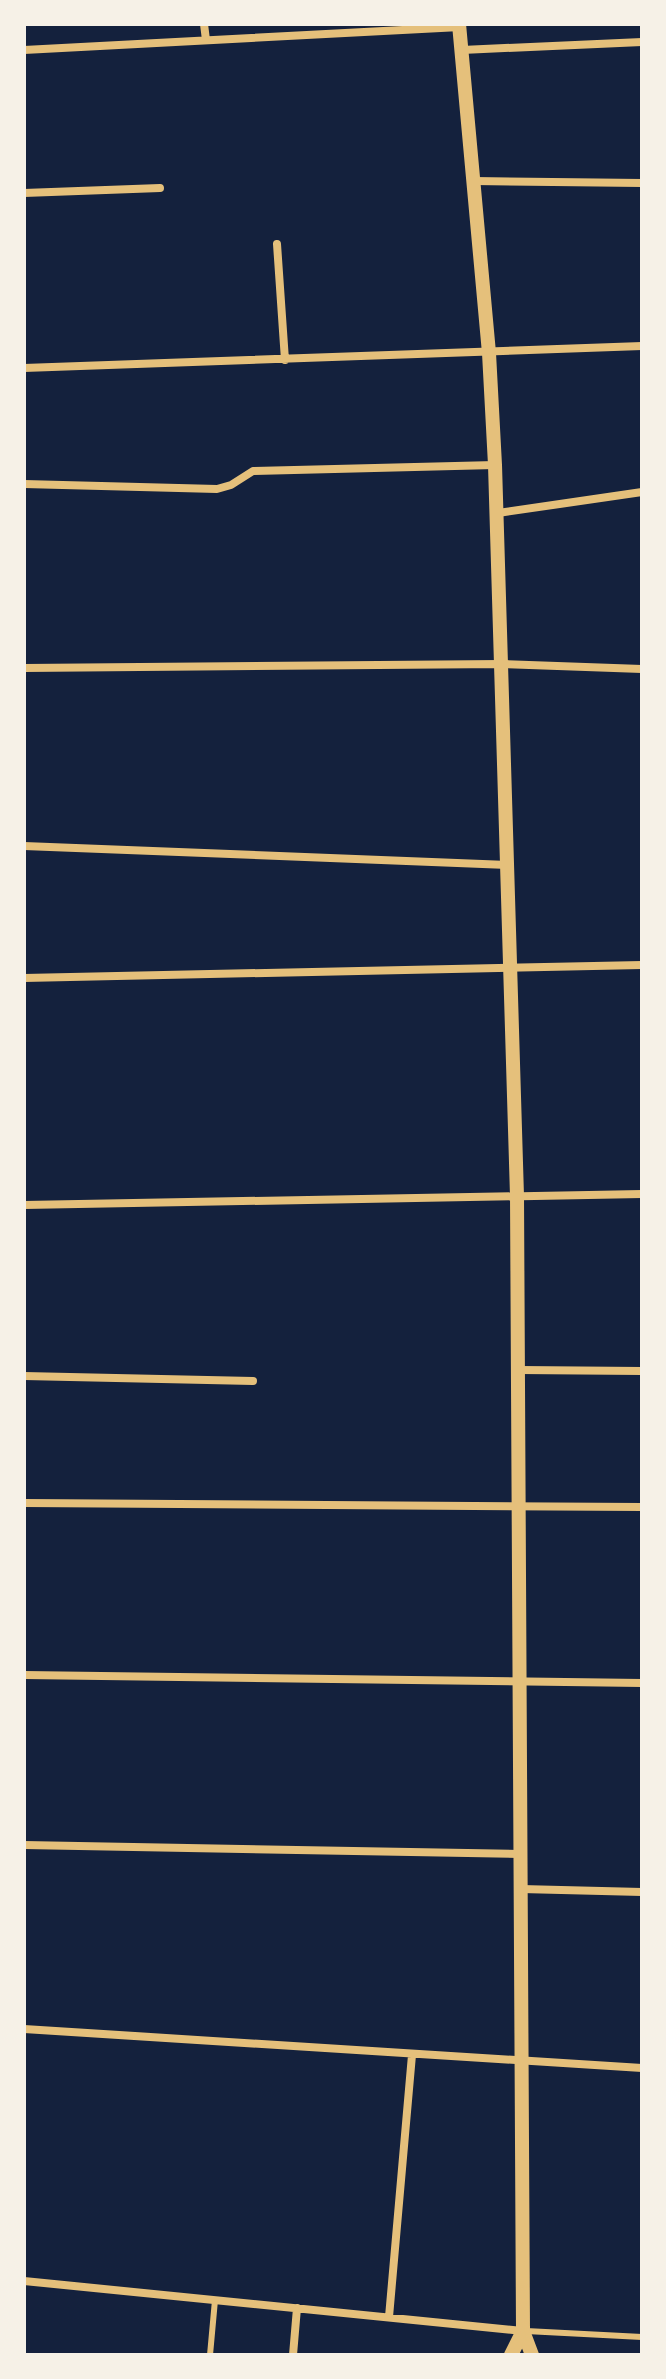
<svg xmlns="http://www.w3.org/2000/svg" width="666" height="2379" font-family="Cabin,sans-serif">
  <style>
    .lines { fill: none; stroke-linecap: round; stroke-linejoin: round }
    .service { stroke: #e5c07b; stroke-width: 6 }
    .minor { stroke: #e5c07b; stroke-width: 8 }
    .tertiary { stroke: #e5c07b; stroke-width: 14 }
  </style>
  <rect width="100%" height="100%" fill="#14213d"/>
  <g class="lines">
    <path class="service" d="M526,2331L642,2337
      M210,2355L215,2300"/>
    <path class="minor" d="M204,24L206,40
      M24,50L460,27
      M462,50L642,42
      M474,181L642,183
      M24,193L160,188
      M277,244L285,360
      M24,368L642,346
      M24,484L217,489L231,485L253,471L495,465
      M498,513L642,492
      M24,668L502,664L642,669
      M24,846L508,865
      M24,978L642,965
      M24,1205L642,1194
      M519,1370L642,1371
      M24,1376L253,1381
      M24,1503L642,1507
      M24,1675L642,1683
      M24,1845L520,1854
      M521,1889L642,1892
      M24,2029L642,2068
      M24,2281L523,2331
      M389,2317L412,2055
      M293,2355L297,2308"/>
    <path class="tertiary" d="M459,24L489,353L495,465L517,1196L523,2331L532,2355
      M511,2355L523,2331"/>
  </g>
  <rect width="666" height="2379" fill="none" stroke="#f6f1e7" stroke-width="52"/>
</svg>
